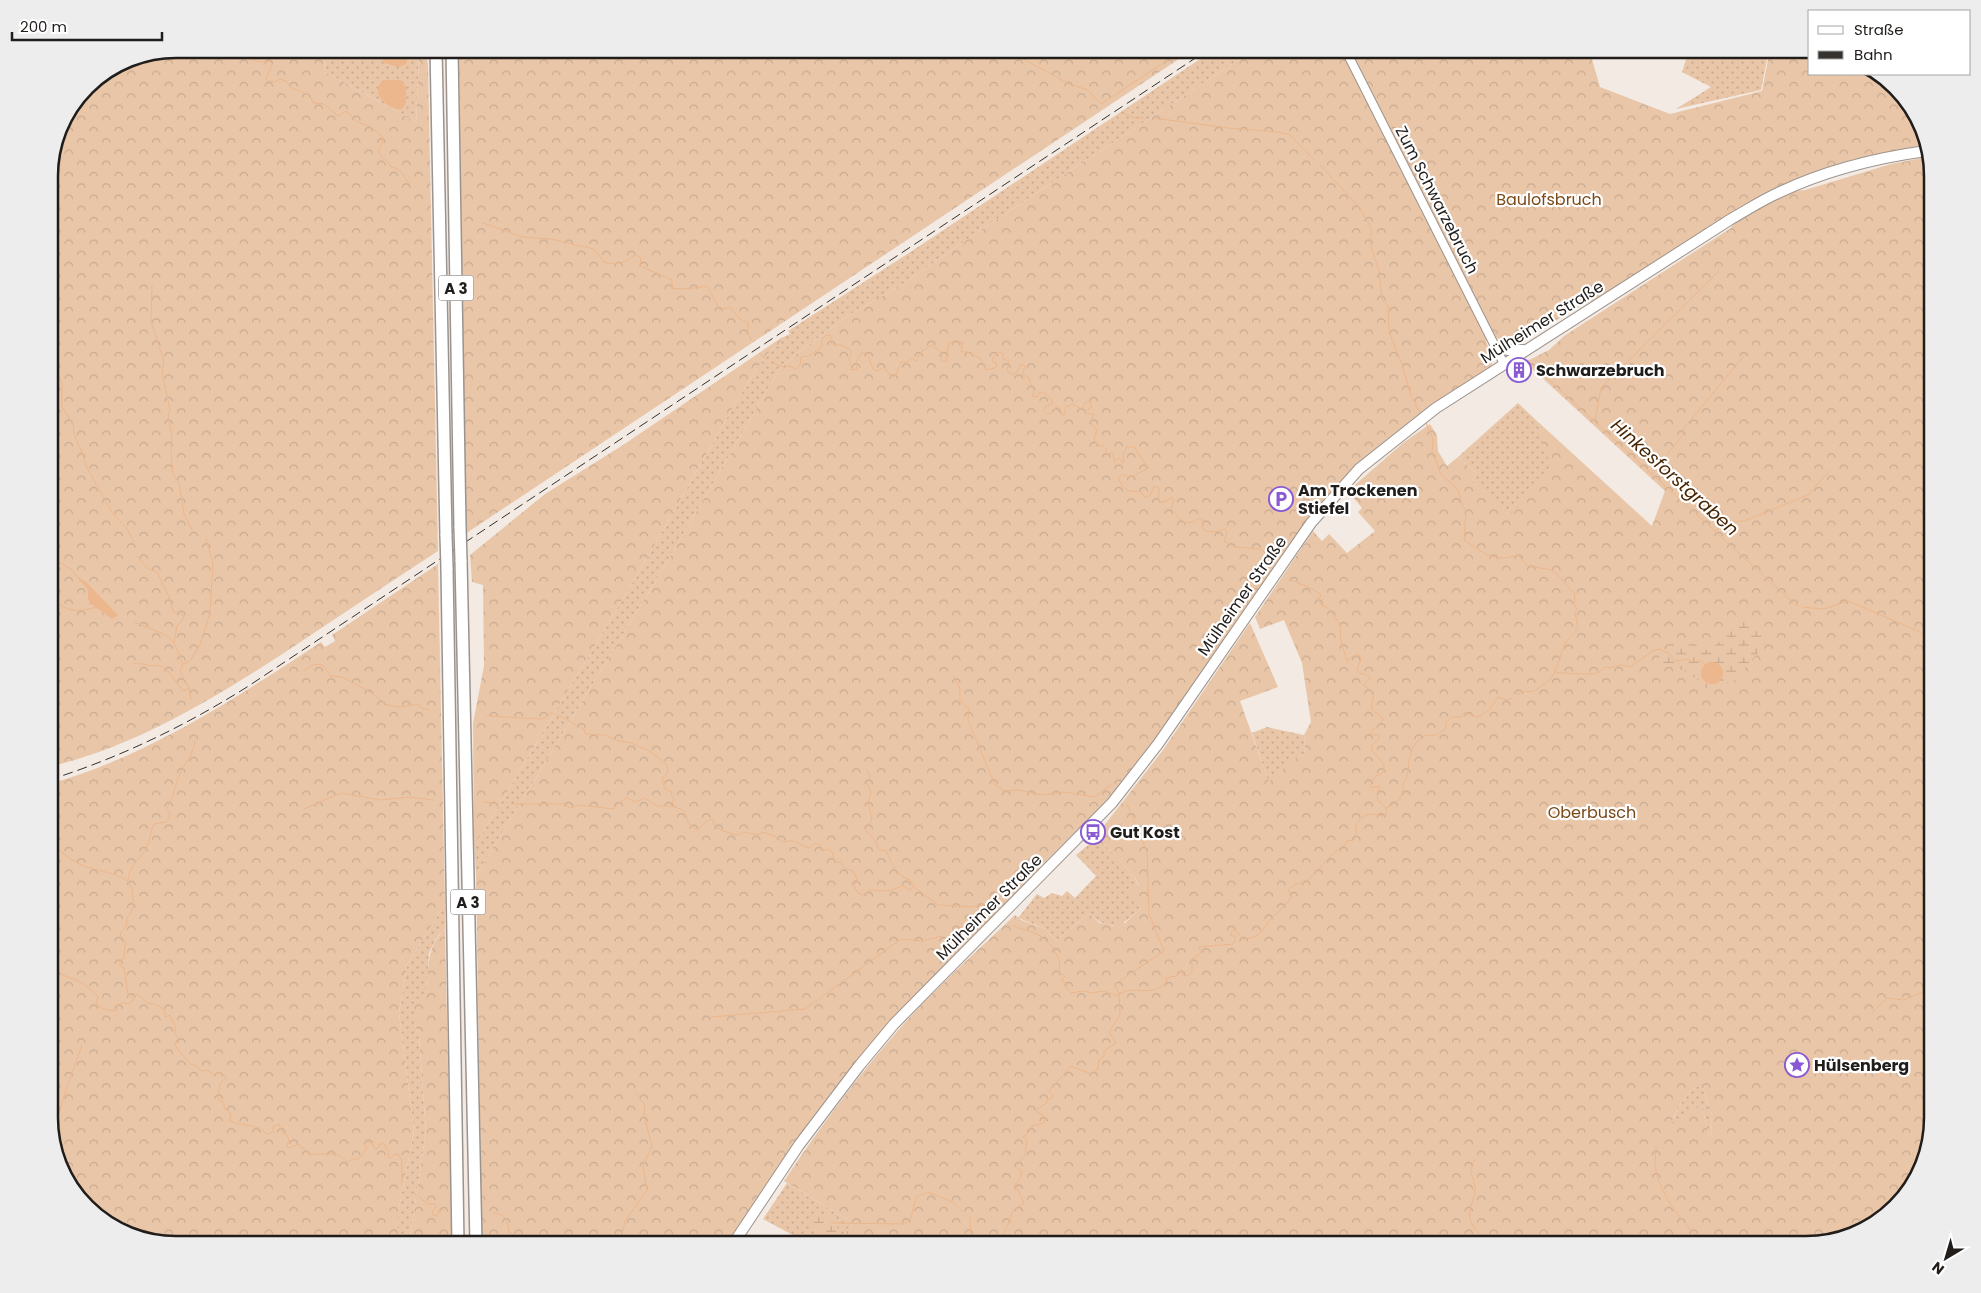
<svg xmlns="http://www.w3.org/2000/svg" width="1981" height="1293" font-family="Poppins,sans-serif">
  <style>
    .grass { fill: url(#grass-dots) }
    .forest { fill: url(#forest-crowns); fill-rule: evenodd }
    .wetland { fill: url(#wetland-marsh) }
    .water { fill: #ecb78c }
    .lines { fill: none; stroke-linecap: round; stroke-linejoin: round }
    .stream { stroke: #ecb78c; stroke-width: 1 }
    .minor-casing { stroke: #9b938d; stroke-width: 10 }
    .major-casing { stroke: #9b938d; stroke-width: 12 }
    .highway-casing { stroke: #9b938d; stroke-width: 14 }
    .minor { stroke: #fff; stroke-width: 8 }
    .major { stroke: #fff; stroke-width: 10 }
    .highway { stroke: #fff; stroke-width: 11 }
    .rail { stroke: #35322f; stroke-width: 1; stroke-dasharray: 10 5; stroke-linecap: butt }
    .highway-bridge-casing { stroke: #9b938d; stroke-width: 14; stroke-linecap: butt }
    .highway-bridge { stroke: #fff; stroke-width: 11 }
    .labels { text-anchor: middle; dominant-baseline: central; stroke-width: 4.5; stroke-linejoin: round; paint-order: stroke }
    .shield { fill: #fff; stroke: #63615f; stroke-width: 1 }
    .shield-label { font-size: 15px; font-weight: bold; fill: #201d1b }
    .park-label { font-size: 16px; fill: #7a4918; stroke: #fff }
    .street-label { font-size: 16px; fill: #201d1b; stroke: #fff }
    .poi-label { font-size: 16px; font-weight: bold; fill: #201d1b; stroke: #fff; text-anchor: start }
    .water-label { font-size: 18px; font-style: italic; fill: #482603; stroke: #fff }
    .rim { fill: none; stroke: #201d1b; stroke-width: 2.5 }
  </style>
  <defs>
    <pattern id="grass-dots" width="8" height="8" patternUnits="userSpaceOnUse" patternTransform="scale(1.25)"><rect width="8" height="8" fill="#eac6a8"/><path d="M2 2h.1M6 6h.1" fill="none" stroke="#c8aa90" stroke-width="1.8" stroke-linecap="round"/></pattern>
    <pattern id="forest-crowns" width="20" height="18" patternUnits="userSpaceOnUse" patternTransform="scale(1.25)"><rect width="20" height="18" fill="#eac6a8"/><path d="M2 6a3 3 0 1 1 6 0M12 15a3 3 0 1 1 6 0" fill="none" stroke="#c8aa90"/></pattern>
    <pattern id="wetland-marsh" width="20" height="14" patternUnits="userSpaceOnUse" patternTransform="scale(1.25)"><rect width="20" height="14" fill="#eac6a8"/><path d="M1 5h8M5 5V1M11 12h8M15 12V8" fill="none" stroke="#c8aa90"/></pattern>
  </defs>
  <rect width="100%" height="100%" fill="#f2eae3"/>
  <path class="grass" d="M314,49H416L419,57L416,122L325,72L324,55Z
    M1215,49H1255L984,228L900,286L849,315L795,355L779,370L664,567L476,876L474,839L480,837L646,560L737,400L767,354L781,342V338L790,334L788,331L915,249Z
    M1681,49H1769L1761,90L1676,109L1711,87L1682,72L1687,56Z
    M1518,403L1537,421L1552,468L1511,515L1472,482L1476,473L1458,457Z
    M1267,727L1304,735L1305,755L1295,758L1269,783L1252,733Z
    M1098,837L1133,875L1139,886L1141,908C1121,927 1112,933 1089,914L1056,941L1046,929L1018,918L1037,894L1044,898L1052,893L1062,896L1067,891L1075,898L1096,876L1076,855Z
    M445,904V929L437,937L429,953L427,991L415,1025L419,1036L426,1132L409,1244H398V1213L414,1131L399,1013L407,965Z
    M1698,1086L1703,1089L1712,1115L1711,1139L1709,1136L1702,1106L1672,1125C1672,1115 1689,1088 1698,1086Z
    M787,1183L853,1223L836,1244H809L763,1219Z"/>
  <path class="forest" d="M175,49H293L299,53C309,48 314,49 324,55L325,72L416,122L419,57L416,49H426L428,66L438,551C392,581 347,611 302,641C223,693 142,745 49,767V167L58,127L86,86L127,58Z
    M459,49H1194L465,534Z
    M1255,49H1589L1600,87L1670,114L1762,91L1770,49H1806L1810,50V74H1879L1915,112L1925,147L1854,159L1821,170L1781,186L1606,296L1584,304L1515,344H1506L1494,336L1486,341L1493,361L1491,367L1429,409L1356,467L1154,743L1111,800L1084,828L1077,830L1042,865L1037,874L892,1022L729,1244H482L476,876L664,567L779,370L795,355L849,315L900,286L984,228Z
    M1927,157L1932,175V1118L1911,1188L1869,1227L1806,1244H1585L1578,1237L1570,1244H1546L1544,1242H1534L1533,1244H836L853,1223L784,1181C820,1127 859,1074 901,1027C937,987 977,951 1015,915L1021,920L1046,929L1056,941L1089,914L1100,923L1113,926L1120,921L1125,923L1141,908L1127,894L1139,885L1133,875L1098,837L1103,827L1163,750L1250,623L1278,687L1240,701L1269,782L1295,758L1305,755L1304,735L1311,722L1302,663L1284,620L1260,629L1255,617L1313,531L1322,541L1329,534L1347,553L1375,531L1358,512L1362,508L1348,491L1403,443L1430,424L1437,435L1438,451L1447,466L1458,457L1476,473L1472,482L1511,514L1551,468L1537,421L1652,526L1665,491L1525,362L1549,350L1564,336L1731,228L1735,221L1778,197L1793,191L1805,190L1891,164ZM1698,1086L1703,1089L1712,1115L1711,1138L1709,1136L1702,1106L1687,1111L1672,1124C1672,1115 1689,1088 1698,1086Z
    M781,338V342L767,354L737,400L646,560L480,837L474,839L473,723L484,666L483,585L472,582L470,555L545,494L623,445Z
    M438,564L445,904L407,965L399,1013L414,1131L398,1213V1244H175L105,1223L66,1181L49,1126V784C149,756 236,698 321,642L325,647L335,641L332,635Z
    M445,929L452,1244H409L426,1132L419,1036L415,1025L414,1003L427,991C429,966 426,947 445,929Z"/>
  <path class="wetland" d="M1744,620L1769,639L1735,680L1705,688C1687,668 1679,667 1653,665L1675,637L1709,651Z
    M831,1215L839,1231L836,1236L821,1235L811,1224L813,1217Z"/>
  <path class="water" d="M384,49H407L408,58L406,64L399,67L384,63L382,58Z
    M383,80H401L406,87V103L402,109C387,110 369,93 383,80Z
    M78,577L86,582L118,615L112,619L90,603L88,598V590Z
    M1701 673a11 11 0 1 1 22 0a11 11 0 1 1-22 0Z"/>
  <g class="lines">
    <path class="stream" d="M236,49L238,51H246L253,60L265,63L269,61L272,64L266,78L268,81L274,82L280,79L286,81L291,88L310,95L313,103L324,104L338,116L346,111L358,122L369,126L382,136L383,141L378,151C381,158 388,160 391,167C402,169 402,175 409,183
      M991,49L1020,57L1069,84L1088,90L1101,104L1166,61L1180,49
      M1184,49H1195
      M1123,113L1135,118H1143
      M1154,118L1228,128L1278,132L1290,135L1313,159
      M1320,165L1359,207L1371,228V247L1379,270L1382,299L1388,306L1389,332L1402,364L1410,393L1420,413
      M483,223L522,237L551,239L594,249L604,262L615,264L629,260L635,254L641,258L640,266L672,280V288C682,290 696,288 707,286L720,310L730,307L739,318L748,323V333L751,340
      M152,285L151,322L164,361L162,373L170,410L168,415L172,437L171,452L173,474L179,483L184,514L192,530
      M49,352L62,384V407L73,424L74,434L83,455L86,466L113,514L126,527L134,542
      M760,354L766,359
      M773,363L783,367L789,366L796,369L800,365L801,357L809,356L822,347V340L826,335L831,336V343L835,345H841L852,351L849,358L852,370L857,369L856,362L861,353H867L873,369L877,371L884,367L891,377L896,375L901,362H907L912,358L916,361L921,352L931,345L941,352L942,361L946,362L949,343L963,342L961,352H967L980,358L986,370L995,368L997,364L992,361L993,357L999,352L1003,354V359L1009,361L1007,370L1012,375L1017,372L1021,364L1025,366L1022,376H1028L1034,392L1032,396L1037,397L1039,393L1043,392L1051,399L1053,403L1045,407L1044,411L1047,414L1052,413L1056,407L1060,409L1062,415H1064L1066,407L1073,404L1081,409L1086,402H1090L1092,406L1085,412L1086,414H1094L1091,423L1097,430L1094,439L1096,444L1103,446L1106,449V454L1113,453L1114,461L1119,458L1122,462H1124L1123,454L1127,447H1134L1147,466L1145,470L1129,478L1123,474L1118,478C1123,489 1127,493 1140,491L1145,497H1149L1154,486L1159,488V502H1165L1172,497L1174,500L1171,509L1184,523L1194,522L1198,518L1204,521L1202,527L1205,531L1215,532L1225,529L1227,532L1224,541L1236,547L1260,549L1273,559
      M1535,367L1789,599L1798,606
      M1425,421L1433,439L1432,454L1436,460L1440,473L1458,490L1462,505L1466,510L1464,540C1484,553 1493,563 1518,555L1528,566L1553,570L1575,594L1574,603L1577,610L1575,612L1578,628C1574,635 1567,638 1564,646C1557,662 1558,675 1543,685C1535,691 1533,693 1522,691L1519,694L1513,693
      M1595,421L1601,388L1719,271
      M1652,473L1683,435L1684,428L1747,352
      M1715,531L1726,522L1744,521L1808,495L1830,470
      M49,553L53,559L71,569L81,582
      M137,556L148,569L157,572L170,599L173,611L183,615L184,618L177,626L174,642
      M49,602C58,602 64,609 73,610C81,612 90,608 98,607
      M1802,607L1824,609L1848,601L1920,632L1932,644
      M134,622L166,635L174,642L183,664L180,672L189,688L191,699
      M133,664C143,662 150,668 159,665L167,670L183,691L189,688
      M183,664L190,661L200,645L210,613L213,563L206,539
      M304,671L314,664L323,665L330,676L342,677L372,693L385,704L398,707L419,704L423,709H429
      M1555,672C1562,673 1593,676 1599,672C1601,671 1603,668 1605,667L1610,668C1618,665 1621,664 1630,667L1653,651L1659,649L1668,653L1675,661L1689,659L1691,661H1702L1705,665
      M954,677L960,689V701L969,709L968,720L995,785L1005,791L1018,790L1042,795L1064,792L1094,797L1111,785
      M558,715L584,729L585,734L605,735L616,740L631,743L650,751L667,765L668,771L662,780L665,789L672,792L671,795L674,798L672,803L676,807
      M487,716L543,719L551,713L555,714
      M867,770L870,777L867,783L871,792L868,802L872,820L865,829L877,843L878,849L886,851C892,863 896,876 910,880L913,886
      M484,802L498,804
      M514,804H564L570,808L579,805L613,809L619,803L627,798L636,802L645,798L657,806H670L681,809L686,814L688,823L697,830L707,821L712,819L715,826L723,831L737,835L744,832L757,835L763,832L776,837L783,842C798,838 797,845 809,848L813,844H820L823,851L828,849L832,852L835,862H841L844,868L853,871L857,879L854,885L857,892L862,895L872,890L888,891L903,886L908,890L914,887L938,905L970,907L989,904L993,908
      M1386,808C1398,801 1404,799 1403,783C1413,773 1403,752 1421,738C1426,734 1430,736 1436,735C1439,733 1443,731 1446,729V723L1452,717H1461L1465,712L1476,717C1488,713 1492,707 1498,697L1507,700L1512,698
      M304,809L341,793L380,800L410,797L433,800
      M49,843C58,850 74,862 84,866C96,871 127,874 131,886C133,890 132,894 133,898C133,909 133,910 127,918C127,924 126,929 121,932L120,935C128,941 124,949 124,958L120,960V966L124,968L128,994L130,995
      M128,879C130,864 144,857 148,844C151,837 150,831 154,824L166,822C171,818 170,813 167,808C173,798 174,790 178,779C182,766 195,754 195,740
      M1013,925C1020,930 1028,930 1035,933C1048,939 1063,957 1059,972L1065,976L1062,980L1067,985V989L1071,993L1083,991L1092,993L1103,991L1118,996
      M954,933L988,905
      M49,965C56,973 68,977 78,981C85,984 92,991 98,996L96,1004C102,1009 110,1012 117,1010V1005L122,1003L129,1004L134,1000L132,997
      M1119,994L1115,984L1164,951L1149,914L1147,852L1127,804
      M132,996L137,994L148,1003L155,1004L165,1010V1017L170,1015L173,1023L175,1024V1033L178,1038L175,1045C179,1052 185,1057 190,1064L195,1065L201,1071L208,1070L214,1075L220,1072L226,1077L220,1084L218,1099L224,1103V1108L231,1114L230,1121C243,1127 257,1123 267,1134L273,1132V1127L279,1124L282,1132L287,1135L289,1140L287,1146L289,1148L298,1144L310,1154C324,1155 337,1150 347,1162C358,1156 359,1163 367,1148L363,1143L372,1142L374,1148L377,1149L380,1144H384L389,1153L388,1157L390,1158L393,1155L398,1154L402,1161V1185
      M1872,1013L1887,998L1904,1000L1932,988
      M711,1017L805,1009L901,939L922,941L942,936
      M53,1138L62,1102L82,1045
      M1656,1147C1656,1154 1654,1163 1656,1170C1662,1200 1684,1222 1703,1244
      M1475,1160C1466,1172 1475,1177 1475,1189C1475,1199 1468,1208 1470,1219C1472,1228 1483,1237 1488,1244
      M415,1194L428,1204H435L436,1207L432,1212L433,1215L437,1216L439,1210H444
      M493,1213C505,1213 508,1221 509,1232L527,1244
      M970,1216L971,1244
      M831,1223L905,1224L911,1218L916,1197L928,1192L953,1202L963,1212
      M620,1244L625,1221L647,1190L643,1166L652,1146L644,1116L645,1105L636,1093
      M1000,1244L1013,1211L1024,1203L1017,1188L1014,1186L1020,1178L1022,1171L1015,1167L1025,1156L1027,1140L1023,1137L1029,1132L1032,1126L1044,1123L1045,1117L1037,1112V1109L1047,1103V1099H1051L1053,1095L1049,1091L1071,1066L1091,1074L1098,1069L1099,1060L1104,1056V1051L1116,1043L1109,1032L1120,1015L1119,994C1136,984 1152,999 1167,981L1166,978L1176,976L1181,971L1183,975L1188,976L1192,972V959L1201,953L1199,947L1233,944L1236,937L1230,935L1233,930H1235L1243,939C1261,939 1262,928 1273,917C1280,910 1286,905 1292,897L1288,890C1296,881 1297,885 1306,882L1336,851L1346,844L1347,841L1354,840C1360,825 1349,824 1369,814L1384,816L1386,815V808L1377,799L1379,786L1372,788L1370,785L1376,776L1384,772V765L1372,750V745L1379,739V735H1371L1370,733L1383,720L1382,717L1372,710V703L1374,693L1363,685L1371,678L1363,673L1361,674L1357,670L1361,659L1359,655L1353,656L1347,661L1341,641L1340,624C1333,617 1331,607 1321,605L1319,599L1321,595C1312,587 1300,585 1290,579"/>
    <defs>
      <path id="minor" d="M1345,49L1504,364"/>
      <path id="major" d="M1495,346L1508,350H1523
        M733,1244L799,1145L859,1066L894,1024L1112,803L1158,744L1311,523L1359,469L1436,408L1731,219C1747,210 1762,200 1778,193C1824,171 1875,158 1926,151"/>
      <path id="highway" d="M436,49L446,536
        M452,49L460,528
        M461,560L476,1244
        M447,568L458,1244"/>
    </defs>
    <use href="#minor" class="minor-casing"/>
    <use href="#major" class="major-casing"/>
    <use href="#highway" class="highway-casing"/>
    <use href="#minor" class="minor"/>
    <use href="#major" class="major"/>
    <use href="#highway" class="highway"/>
    <path class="rail" d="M49,780C119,758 185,726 247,687L1209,49"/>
    <defs>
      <path id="highway-bridge" d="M460,528L461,560
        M446,536L447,568"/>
    </defs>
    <use href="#highway-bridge" class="highway-bridge-casing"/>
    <use href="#highway-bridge" class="highway-bridge"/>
  </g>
  <defs>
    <symbol id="building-ring" viewBox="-11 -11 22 22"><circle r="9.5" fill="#fff" stroke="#895ad3" stroke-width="1.5"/><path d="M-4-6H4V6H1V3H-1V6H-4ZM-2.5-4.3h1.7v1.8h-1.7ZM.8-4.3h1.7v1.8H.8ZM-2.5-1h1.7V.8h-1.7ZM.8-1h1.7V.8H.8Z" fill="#895ad3"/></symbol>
    <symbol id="parking-ring" viewBox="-11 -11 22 22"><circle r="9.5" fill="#fff" stroke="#895ad3" stroke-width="1.5"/><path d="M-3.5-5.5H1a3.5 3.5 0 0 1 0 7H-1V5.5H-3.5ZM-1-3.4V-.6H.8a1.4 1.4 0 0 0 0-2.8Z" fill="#895ad3"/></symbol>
    <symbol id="bus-ring" viewBox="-11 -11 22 22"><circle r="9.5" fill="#fff" stroke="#895ad3" stroke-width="1.5"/><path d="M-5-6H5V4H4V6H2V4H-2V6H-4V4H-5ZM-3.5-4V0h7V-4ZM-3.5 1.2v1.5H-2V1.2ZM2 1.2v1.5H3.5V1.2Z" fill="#895ad3"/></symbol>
    <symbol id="sight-ring" viewBox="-11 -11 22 22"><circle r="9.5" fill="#fff" stroke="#895ad3" stroke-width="1.5"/><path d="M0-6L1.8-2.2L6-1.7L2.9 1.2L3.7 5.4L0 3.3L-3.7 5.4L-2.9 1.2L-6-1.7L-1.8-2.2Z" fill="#895ad3"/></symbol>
  </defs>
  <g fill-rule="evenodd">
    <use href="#building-ring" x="1505" y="356" width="28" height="28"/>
    <use href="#parking-ring" x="1267" y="485" width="28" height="28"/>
    <use href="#bus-ring" x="1079" y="818" width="28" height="28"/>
    <use href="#sight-ring" x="1783" y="1051" width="28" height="28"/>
  </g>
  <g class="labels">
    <g class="shield">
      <rect x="438.5" y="275.5" width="35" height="25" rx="4"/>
      <rect x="450.5" y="889.5" width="35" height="25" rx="4"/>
    </g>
    <g class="shield-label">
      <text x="456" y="288">A 3</text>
      <text x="468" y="902">A 3</text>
    </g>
    <g class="park-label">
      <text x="1549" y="199">Baulofsbruch</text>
      <text x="1592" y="812">Oberbusch</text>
    </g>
    <g class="street-label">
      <text transform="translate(1437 200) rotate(63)">Zum Schwarzebruch</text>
      <text transform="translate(1542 322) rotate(-32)">Mülheimer Straße</text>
      <text transform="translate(1242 596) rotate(-55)">Mülheimer Straße</text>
      <text transform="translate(989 907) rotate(-45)">Mülheimer Straße</text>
    </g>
    <g class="poi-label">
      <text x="1536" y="370">Schwarzebruch</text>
      <text x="1298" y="490">Am Trockenen<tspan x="1298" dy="18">Stiefel</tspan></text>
      <text x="1110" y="832">Gut Kost</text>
      <text x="1814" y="1065">Hülsenberg</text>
    </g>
    <g class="water-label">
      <text transform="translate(1675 477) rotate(42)">Hinkesforstgraben</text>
    </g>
  </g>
  <path d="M0 0H1981V1293H0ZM176 58H1806A118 118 0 0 1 1924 176V1118A118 118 0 0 1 1806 1236H176A118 118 0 0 1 58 1118V176A118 118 0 0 1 176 58Z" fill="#ededed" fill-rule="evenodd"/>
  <path class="rim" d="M176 58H1806A118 118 0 0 1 1924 176V1118A118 118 0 0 1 1806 1236H176A118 118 0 0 1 58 1118V176A118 118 0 0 1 176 58Z"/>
  <rect x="1808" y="10" width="162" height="65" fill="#ffffff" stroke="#a6a5a4"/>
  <rect x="1818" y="26" width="25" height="8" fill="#ffffff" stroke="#a6a5a4"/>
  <text x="1854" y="35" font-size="15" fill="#201d1b">Straße</text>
  <rect x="1818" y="51" width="25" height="8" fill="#35322f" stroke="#a6a5a4"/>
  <text x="1854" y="60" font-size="15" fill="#201d1b">Bahn</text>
  <g transform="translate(1946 1258) rotate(218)" stroke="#ffffff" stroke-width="4" paint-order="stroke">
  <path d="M0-4L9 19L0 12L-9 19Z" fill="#201d1b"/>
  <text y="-8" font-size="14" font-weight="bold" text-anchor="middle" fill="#201d1b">N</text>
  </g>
  <path d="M12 32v8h150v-8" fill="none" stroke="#201d1b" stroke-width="2.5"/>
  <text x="20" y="32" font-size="15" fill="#201d1b" stroke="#ffffff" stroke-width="4" paint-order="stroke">200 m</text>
</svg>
